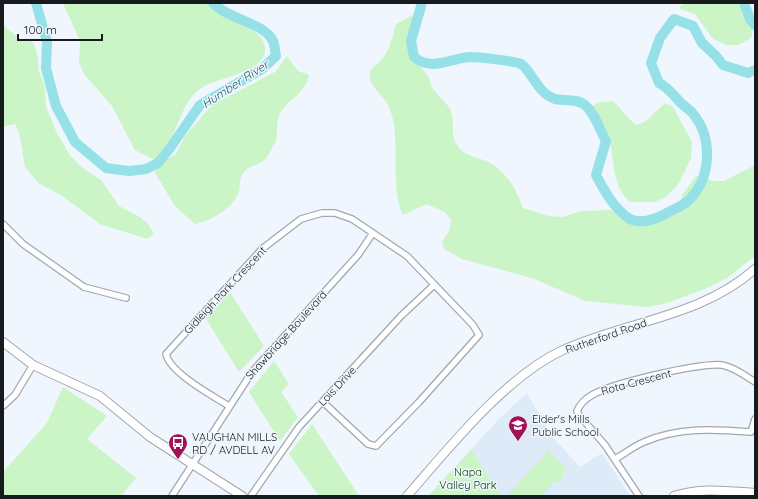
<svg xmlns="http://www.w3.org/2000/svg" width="758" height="499" font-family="Quicksand,sans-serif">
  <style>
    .built { fill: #ddeaf7 }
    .green { fill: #cbf4c7 }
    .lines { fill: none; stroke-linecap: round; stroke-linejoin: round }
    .river { stroke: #96e0e8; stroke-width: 10 }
    .street-casing { stroke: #a1a8ae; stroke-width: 8 }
    .secondary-casing { stroke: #a1a8ae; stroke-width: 10 }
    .street { stroke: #fff; stroke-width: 5.5 }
    .secondary { stroke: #fff; stroke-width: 8 }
    .labels { text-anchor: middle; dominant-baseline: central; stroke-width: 3; stroke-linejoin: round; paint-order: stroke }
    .street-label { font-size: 11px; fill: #181a1d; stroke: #eff6fd }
    .poi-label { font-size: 11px; fill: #181a1d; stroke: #eff6fd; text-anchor: start }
    .park-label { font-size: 11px; fill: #013c01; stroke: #eff6fd }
    .water-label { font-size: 12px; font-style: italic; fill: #215e65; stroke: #eff6fd }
  </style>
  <rect width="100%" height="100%" fill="#eff6fd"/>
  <path class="built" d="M527,393L551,435L580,467L602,453L630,496H501L471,449L501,417Z"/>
  <path class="green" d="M63,3H209C221,21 257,26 263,41C277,72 216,77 201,88C183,101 180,123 170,140C165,147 160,153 155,160L135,150L112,106L84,74L79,62L80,41Z
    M686,3H742C750,15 755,23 751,38L738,45H727L713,39L695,14L680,9V6Z
    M413,15C413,41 410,58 429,77C430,92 443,97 450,109C456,121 449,134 457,145C463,155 475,157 486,161C505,170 516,188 523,208L548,216L563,217L581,211L611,210L618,214L646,222L659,221L676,212L683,194L696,176L713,181H724L755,165V256L727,278L707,288L667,303L648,307L585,301L532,278L462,259L444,249L442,242L449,231L451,221L446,213L427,204L403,215C389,188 402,141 390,109C385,94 367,88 370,70C389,56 390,46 396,24Z
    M3,25L20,39L33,42L37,53L39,72L45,87L46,107L56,131L69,154L80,166L101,180L119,206L140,217L149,225L154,234L147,239L100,224L61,195L38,183L25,167L20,136L15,124L3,127Z
    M287,56L298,71L309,75C305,94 289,98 280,113C275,122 279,133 275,143C272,148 268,157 263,161C257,165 247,167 243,173C238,180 241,188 238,194C230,211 211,220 195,224L175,206L155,173L157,165L176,154L185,136L212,105L275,72Z
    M612,101C622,108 626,119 637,125L646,121L665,103L673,107L692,142L691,158L679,183L667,196L655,202H630C610,184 616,157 607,133C604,124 596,114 591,106L601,102Z
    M230,292L264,346L239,372L206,319Z
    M274,361L289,384L281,392L298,417L280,441L249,392Z
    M63,387L107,416L87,439L136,478L121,496H3V472L47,423Z
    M312,424L359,496H319L289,454Z
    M471,449L501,496H428L466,455Z
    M548,451L567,469L563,472L562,479L558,483L555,481L541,496H509V493Z"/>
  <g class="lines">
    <path class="river" d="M36,3L47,42L46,68L56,106L75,142L106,168L129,171L146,169L158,163L170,148L200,105L262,69L276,56C275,52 275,45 273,41C263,22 229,20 213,3
      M422,3L411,41L414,57C432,72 451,58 470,57C477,57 516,61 521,64C532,71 537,93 555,99C564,101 577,98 585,105C596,115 599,129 606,141L596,175C604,190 613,207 627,217C639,226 656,219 667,213C674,209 685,205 690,199C711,177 713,139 694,115C691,110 685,107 681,103C673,95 669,88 659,83L651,63L660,38L674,19L693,26L702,43L716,56L723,65L748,73L755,70
      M744,3L750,19L755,25"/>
    <defs>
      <path id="street" d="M3,224L23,244L84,287L126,298
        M3,406L15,395L33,365
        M229,406C213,396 170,373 166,354L262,249L301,219L322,213H335L352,219L407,256L473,325L479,335L419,402L376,446L368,444L323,402
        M615,459C624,454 634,446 644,442C678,427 714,429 751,432L755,419
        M172,496L252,372L358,255L373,233
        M251,496L299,427L401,316L434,285
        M639,496L605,445L579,415L577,411C580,404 585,399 592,395C613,383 698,363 722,365C734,367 746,376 755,382"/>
      <path id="secondary" d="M3,342L33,365L100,396L150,437L242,496
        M407,496C449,448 505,377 563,350C627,321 701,317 755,269
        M674,496C701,487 727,491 755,493"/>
    </defs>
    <use href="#street" class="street-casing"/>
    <use href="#secondary" class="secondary-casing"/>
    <use href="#street" class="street"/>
    <use href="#secondary" class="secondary"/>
  </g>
  <defs>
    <symbol id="school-pin" viewBox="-11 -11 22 30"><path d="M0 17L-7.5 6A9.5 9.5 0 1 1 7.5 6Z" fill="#a21056" stroke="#eff6fd"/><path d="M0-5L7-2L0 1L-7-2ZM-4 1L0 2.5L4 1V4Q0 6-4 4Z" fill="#fff"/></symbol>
    <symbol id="bus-pin" viewBox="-11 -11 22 30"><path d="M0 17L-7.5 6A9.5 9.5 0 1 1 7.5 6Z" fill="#a21056" stroke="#eff6fd"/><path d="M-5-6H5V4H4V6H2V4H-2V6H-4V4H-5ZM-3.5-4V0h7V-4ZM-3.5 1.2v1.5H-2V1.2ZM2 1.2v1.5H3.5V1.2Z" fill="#fff"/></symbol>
  </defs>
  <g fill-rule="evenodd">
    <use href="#school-pin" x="507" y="414" width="22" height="30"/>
    <use href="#bus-pin" x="167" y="432" width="22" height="30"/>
  </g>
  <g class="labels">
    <g class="street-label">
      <text transform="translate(225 290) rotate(-47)">Gidleigh Park Crescent</text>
      <text transform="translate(286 335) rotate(-48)">Shawbridge Boulevard</text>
      <text transform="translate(606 336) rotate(-19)">Rutherford Road</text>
      <text transform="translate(636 382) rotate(-15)">Rota Crescent</text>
      <text transform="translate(337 386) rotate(-47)">Lois Drive</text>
    </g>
    <g class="poi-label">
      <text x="532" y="419">Elder's Mills<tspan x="532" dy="13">Public School</tspan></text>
      <text x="192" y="437">VAUGHAN MILLS<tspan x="192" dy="13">RD / AVDELL AV</tspan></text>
    </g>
    <g class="park-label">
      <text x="468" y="472">Napa<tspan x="468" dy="13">Valley Park</tspan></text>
    </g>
    <g class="water-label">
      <text transform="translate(235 84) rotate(-33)">Humber River</text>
    </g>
  </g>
  <rect width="758" height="499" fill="none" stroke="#181a1d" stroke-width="8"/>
  <path d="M18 34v6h84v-6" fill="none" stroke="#181a1d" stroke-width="2"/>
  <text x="24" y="34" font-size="12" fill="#181a1d" stroke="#eff6fd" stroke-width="3" paint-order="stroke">100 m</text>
</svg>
